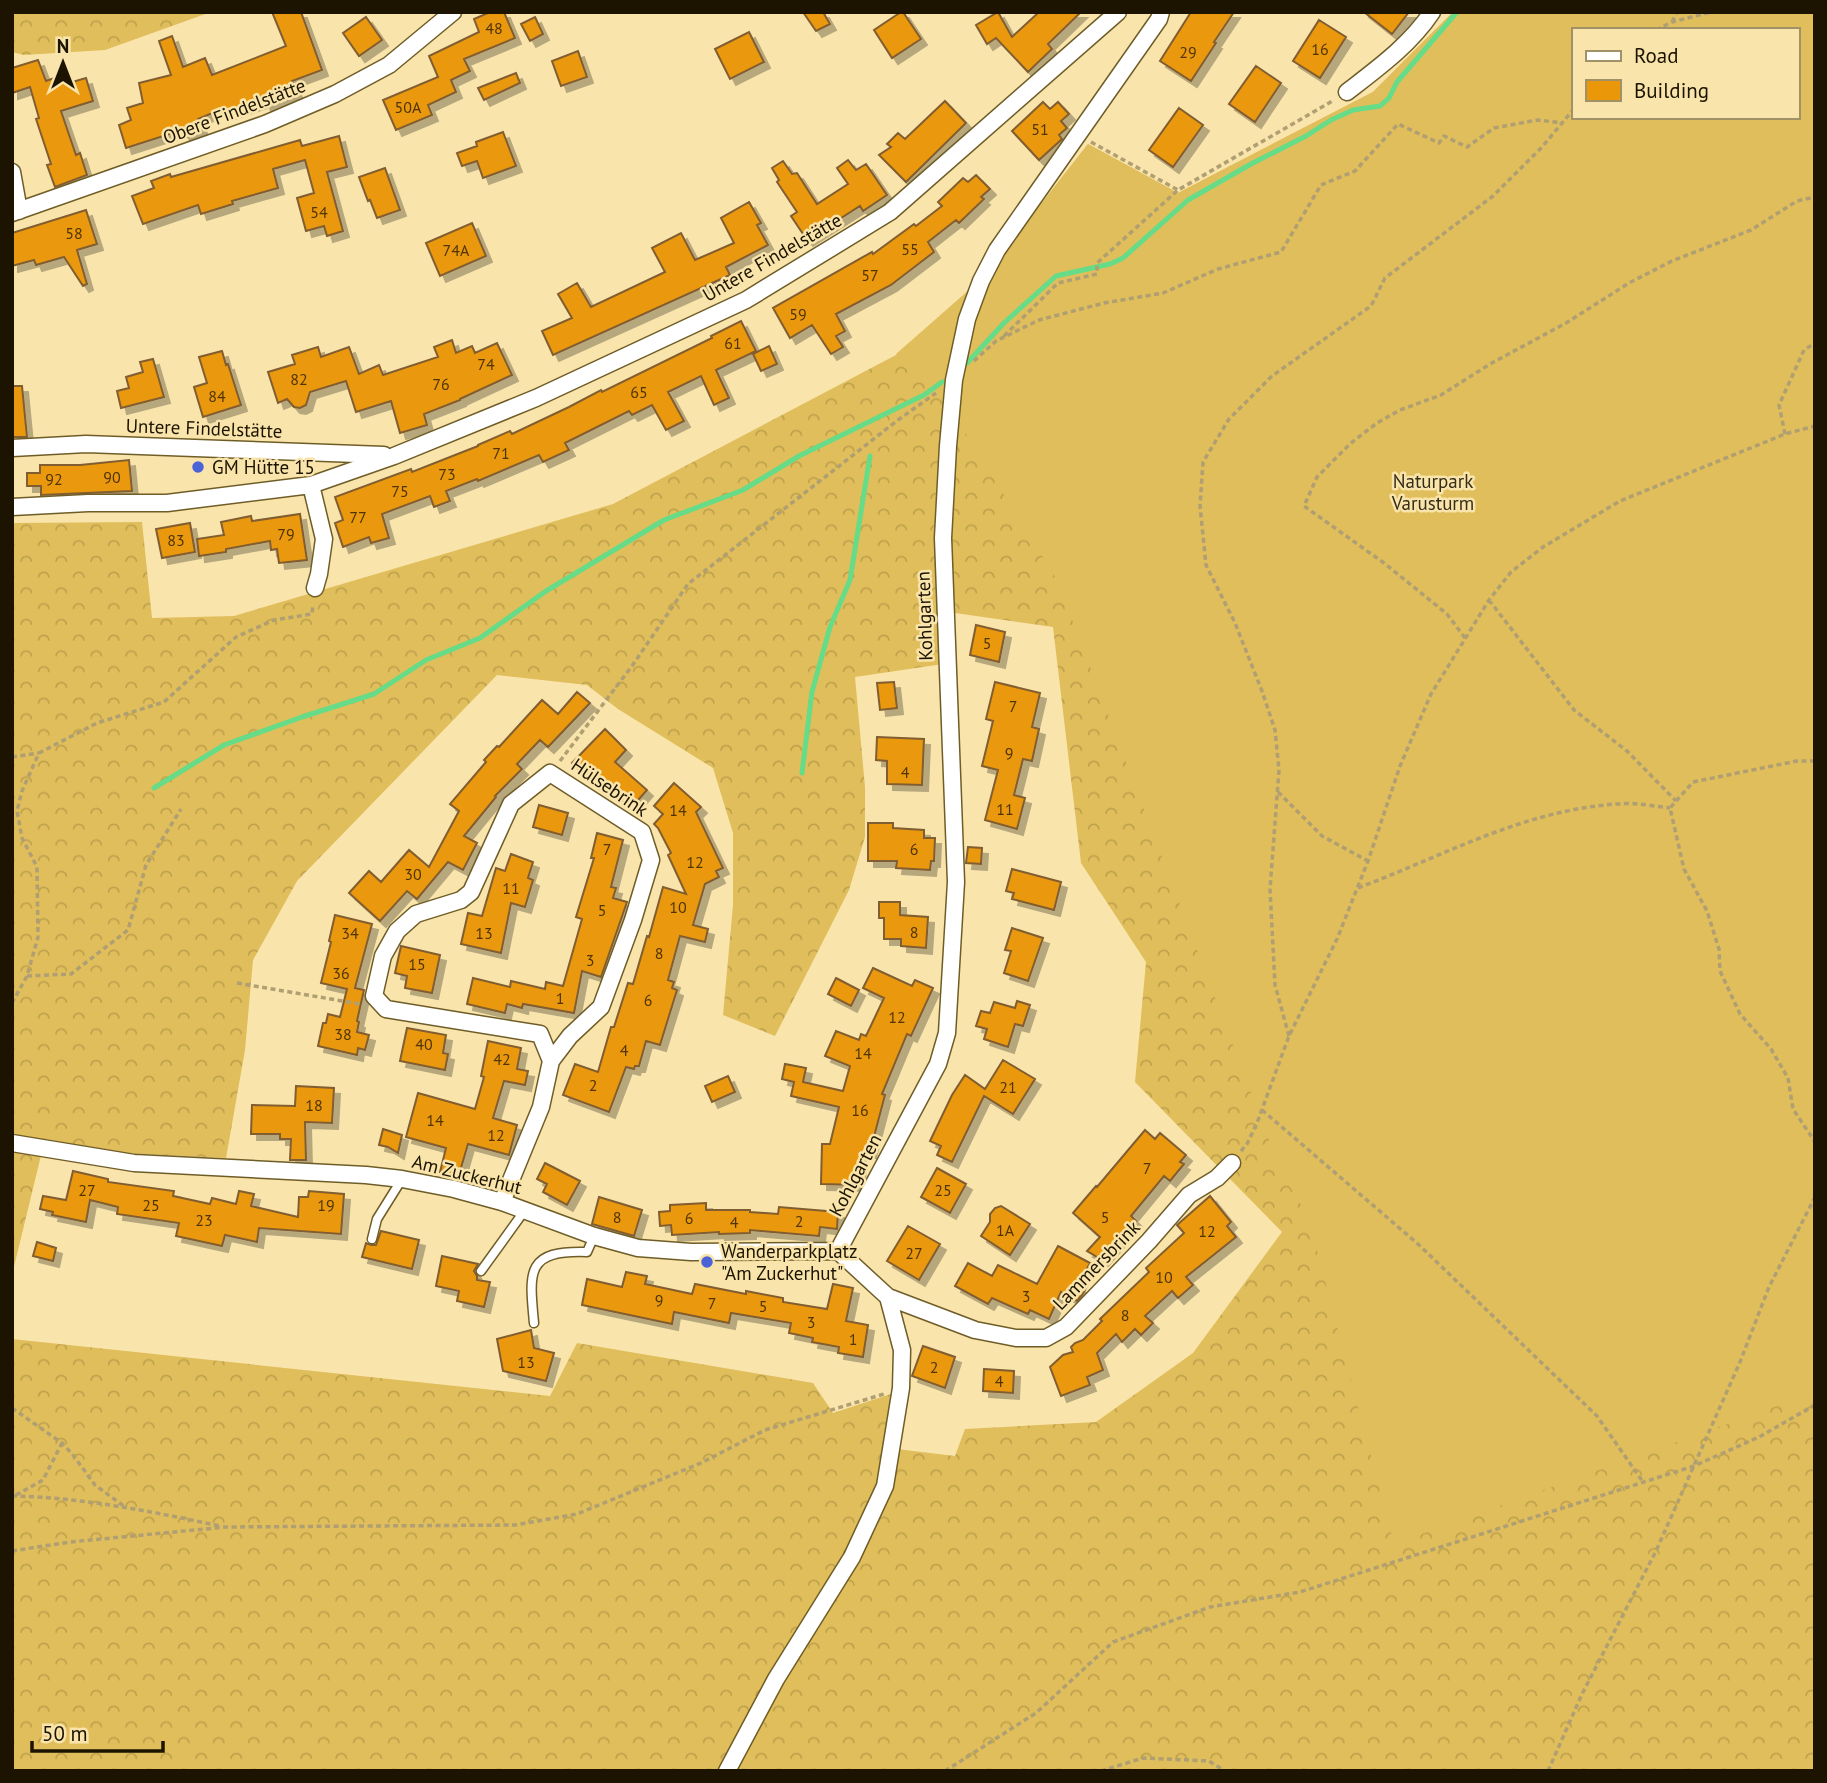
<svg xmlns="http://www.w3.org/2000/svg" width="1827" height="1783" font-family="'PT Sans',sans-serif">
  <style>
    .forest { fill: url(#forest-crowns); fill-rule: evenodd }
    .garden { fill: #e0be5b; fill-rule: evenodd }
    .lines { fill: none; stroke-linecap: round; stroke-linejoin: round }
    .stream { stroke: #66db88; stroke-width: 5 }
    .building { fill: #ea9809; stroke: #815d31; stroke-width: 2; filter: url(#shadow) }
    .lane-casing { stroke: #6f5d27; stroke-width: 11 }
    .street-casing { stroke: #6f5d27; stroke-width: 19 }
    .path { stroke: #af9f72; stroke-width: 3.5; stroke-dasharray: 5 3.5; stroke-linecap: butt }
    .lane { stroke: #fff; stroke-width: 8 }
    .street { stroke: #fff; stroke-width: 16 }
    .poi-dot { fill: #4c63d7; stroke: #f9e4ab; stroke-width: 2.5 }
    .labels { text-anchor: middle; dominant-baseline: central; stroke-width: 5; stroke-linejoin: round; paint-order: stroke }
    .number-label { font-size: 16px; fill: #503503 }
    .street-label { font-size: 19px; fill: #1c1401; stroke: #f9e4ab }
    .poi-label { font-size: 19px; fill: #1c1401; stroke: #f9e4ab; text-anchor: start }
    .park-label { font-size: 19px; fill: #352d17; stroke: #f9e4ab }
  </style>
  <defs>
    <pattern id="forest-crowns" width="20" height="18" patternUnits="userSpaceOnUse" patternTransform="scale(1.75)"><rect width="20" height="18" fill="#e0be5b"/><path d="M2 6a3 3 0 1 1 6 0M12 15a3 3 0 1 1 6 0" fill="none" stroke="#c0a24d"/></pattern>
    <filter id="shadow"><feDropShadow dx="6" dy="6" stdDeviation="0" flood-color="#0004"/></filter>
  </defs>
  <rect width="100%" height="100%" fill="#f9e4ab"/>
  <path class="forest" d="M12,12H211L105,50L24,55L12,52Z
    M1453,12H1815V1771H12V1339L550,1396L577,1343L813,1383L833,1413L894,1393L888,1448L955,1456L965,1429L1096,1422L1193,1353L1282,1232L1135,1082L1146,962L1081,863L1053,627L948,612L943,664L855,677L865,787V837L849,890L775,1036L723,1015L733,905V833L713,768L618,709L587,685L497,675L297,881L253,960L245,1050L226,1158L124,1153L45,1139L12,1275V523L142,522L152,618L234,616L613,504L896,355L977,283L1008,246L1088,144L1178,193L1373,92ZM1573,30H1797V117H1573Z"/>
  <path class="garden" d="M1453,12H1815V1392L1394,1544L1308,1216L1282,1174L1057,580L945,400L896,354L977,283L1008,246L1088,144L1178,193L1373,92ZM1573,30H1797V117H1573Z"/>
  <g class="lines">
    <path class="stream" d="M967,363L1004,323L1056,276L1110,264L1123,258L1188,200L1251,164L1306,136L1331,120L1353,110L1380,106L1389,98L1397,82L1457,12
      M802,773L812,692L830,627L850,580L870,456
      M154,788L224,745L302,717L374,694L426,660L480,638L546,591L664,520L743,490L799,456L924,395L942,382"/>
  </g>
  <path class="building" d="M272,12H301L322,70L292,81L297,94L265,106L264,101L226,114L224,108L198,119L202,130L185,138L182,130L126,148L119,125L131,120L127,108L143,103L139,83L171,75L159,41L172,36L183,67L205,58L212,75L286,46Z
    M490,12H504L515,38L464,59L470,71L451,80L456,92L428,105L432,115L396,130L383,100L438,77L429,56L479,32L474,19Z
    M803,12H823L830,24L816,31Z
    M901,12H903L921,39L892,58L874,30Z
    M998,12L1012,37L1039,12H1081L1048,44L1052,49L1028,72L996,38L987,44L976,25Z
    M1191,12H1234L1214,42L1216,43L1191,81L1160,61Z
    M1364,12H1409L1392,34Z
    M366,17L382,40L359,56L343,33Z
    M535,17L543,34L530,41L521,24Z
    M1319,20L1346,37L1320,78L1293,61Z
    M749,32L764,62L730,79L715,49Z
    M578,51L587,77L561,86L552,61Z
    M38,60L46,81L66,74L69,83L86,78L93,101L61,111L76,155L80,153L87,175L55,187L47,165L51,164L36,119L39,118L30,87L12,93V68Z
    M1256,66L1281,83L1255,122L1229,104Z
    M516,73L520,83L484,100L478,88Z
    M945,101L966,123L906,182L879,155L891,147L887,144L898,133L905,139Z
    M1043,102L1050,109L1058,102L1069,114L1061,121L1067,128L1059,135L1062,139L1039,160L1012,131Z
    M1179,108L1203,125L1173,167L1149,150Z
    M503,132L516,166L483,178L477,161L462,166L457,153L477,146L476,142Z
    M339,136L347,167L327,172L343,231L327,236L324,226L306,231L297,198L314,193L305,160L273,169L278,188L232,201L233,204L201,214L198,205L143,224L132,196L154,188L151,181L170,174L171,177L300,140L302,146Z
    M848,160L856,170L866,164L887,195L863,211L860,206L807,240L791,216L797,212L777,182L779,180L772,168L783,161L792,174L797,173L817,204L848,184L837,168Z
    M385,168L400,210L377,218L370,200L368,201L359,177Z
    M976,175L990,189L981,197L984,199L959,223L956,220L928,242L934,252L891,285L836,314L845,331L836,336L843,347L831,354L812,325L790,338L773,308L872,252L873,254L914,224L916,226L942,206L938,202L963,178L968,182Z
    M749,202L761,223L757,225L768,245L726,267L730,275L553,355L542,331L572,318L558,294L577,283L591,307L665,272L652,248L681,233L695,260L734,243L721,218Z
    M86,210L97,244L77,250L87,284L83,286L64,257L36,265L34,260L12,266V233Z
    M472,223L486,256L440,276L426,243Z
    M741,321L756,351L716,370L729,398L714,405L701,376L668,392L684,421L666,430L652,405L632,415L629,411L565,443L569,450L543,462L539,455L478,481L477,479L446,491L450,501L434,507L430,496L382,514L389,538L371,543L369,537L343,547L335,523L343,520L335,497L411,469L412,472L478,446V445L510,431L512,434L569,407L601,390L602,392L712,338L711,336Z
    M452,340L456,353L472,346L475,353L497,343L512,375L460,399V400L424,414L427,425L400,433L391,401L356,412L346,381L310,392L306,405L300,408L294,407L287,399L278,403L268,372L295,364L292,355L318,347L321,357L349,347L359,374L379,365L383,375L438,357L434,347Z
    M769,346L777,364L761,371L753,354Z
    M222,351L226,365L228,364L241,405L203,417L194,387L207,383L199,357Z
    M153,359L164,397L121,408L117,391L129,388L126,377L143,372L140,362Z
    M12,386H22L27,437H12Z
    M129,460L132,491L41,495V486H27V473H40V465H80Z
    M300,514L307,560L279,563L277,549L271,550L270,541L226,549V552L199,556L197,539L224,535L221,522L251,516L252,521Z
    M190,523L195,552L162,558L156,529Z
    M976,625L1005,632L999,662L970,655Z
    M894,682L897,708L880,710L877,683Z
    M995,682L1040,693L1032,727L1039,729L1032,761L1023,759L1014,795L1025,798L1017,829L985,820L998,770L982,766L993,721L986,719Z
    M577,692L590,703L548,747L540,740L517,764L522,769L495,796L496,797L464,836L477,843L463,870L448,862L417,899L407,891L380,921L349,893L369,871L381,882L409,850L429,867L459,811L450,804L486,762L484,760L497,746L499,747L542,700L558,714Z
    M605,729L626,750L615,762L647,790L631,808L598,779L594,783L572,763Z
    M877,737L924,739L922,785L887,784V761L876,760Z
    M674,783L701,807L696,812L723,868L716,871L719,877L705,884L693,925L708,929L705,942L680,936L668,980L674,982L672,988L677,990L660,1045L646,1041L639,1066H635L634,1069L626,1067L609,1112L563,1095L575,1064L598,1072L611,1027H614L628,983L633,984L647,936L649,937L663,887L686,894L668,855L671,853L658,828L654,824L663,814L654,806Z
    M539,805L568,813L562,835L533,827Z
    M868,823H893V828L924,830V838H935L934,861H931L930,870L896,868L897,861H868Z
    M597,833L623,840L611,887L616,888L613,898L627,902L601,977L582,971L574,1013L523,1004L522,1008L507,1004L505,1013L467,1004L473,978L510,987L511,981L545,989L546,982L563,986L582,919L576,917L594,858H591Z
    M968,847L982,848L981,864L966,863Z
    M511,854L533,862L528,878L533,880L525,907L511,903L501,953L461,944L468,913L482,916L496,868L505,871Z
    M1012,869L1061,882L1054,910L1012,899L1014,893L1006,891Z
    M879,902H900V915L928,917L926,948L901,946V939H884V918H879Z
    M335,915L372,924L355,988L364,990L357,1021L359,1022L357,1032L369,1035L365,1050L358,1048L357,1055L318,1046L323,1023H326L328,1014L340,1017L347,989L321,983L331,942L329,941Z
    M1012,928L1043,938L1028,981L1004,973L1011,951L1005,950Z
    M401,946L440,955L432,993L405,988L407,976L395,973Z
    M873,968L912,986L915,980L933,988L911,1036L907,1034L882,1094L885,1095L870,1152H860L859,1185L821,1184L822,1144H830L839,1107L791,1096L794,1082L782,1079L785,1064L806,1068L803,1082L843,1091L850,1066L825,1056L836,1031L859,1040L861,1034L866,1036L884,998L863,988Z
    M836,978L859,990L851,1006L828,994Z
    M1017,1001L1030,1005L1023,1026L1015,1024L1008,1047L984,1039L987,1029L976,1026L981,1011L990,1013L994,1002L1015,1008Z
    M407,1028L446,1035L443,1053L448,1054L445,1070L400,1061Z
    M488,1041L521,1048L517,1069L528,1071L525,1085L504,1081L493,1118L517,1125L509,1155L468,1144L458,1178L440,1172L446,1148L406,1137L418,1093L475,1109L484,1077L481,1076Z
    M1003,1060L1035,1079L1013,1114L984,1096L952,1162L937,1155L941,1146L930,1141L952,1095L965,1075L985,1089Z
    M728,1076L735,1092L712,1102L705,1086Z
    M296,1086L334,1088L332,1123L305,1122L306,1160H290L291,1139H280V1134H251L252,1105L295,1106Z
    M383,1129L402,1135L398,1153L388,1147L379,1145Z
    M1145,1130L1155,1139L1160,1133L1186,1155L1180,1162L1184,1164L1170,1181L1164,1176L1131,1216L1136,1221L1102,1260L1087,1251L1100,1237L1073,1213L1096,1186L1097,1187Z
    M545,1163L580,1181L567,1205L543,1192L547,1184L537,1179Z
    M937,1168L966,1184L950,1213L921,1197Z
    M73,1171L108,1179V1182L174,1191L173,1196L210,1204L212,1198L236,1204L239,1191L254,1194L251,1206L298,1217L299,1197H308L309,1191L344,1194L341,1234L259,1228L257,1242L225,1235L222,1246L176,1236L179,1223L117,1214L118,1207L90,1200L86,1222L52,1215L53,1212L40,1209L43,1196L66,1200Z
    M1210,1196L1231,1222L1227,1226L1236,1237L1186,1277L1193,1285L1178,1298L1172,1291L1145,1316L1153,1323L1141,1335L1135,1329L1122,1342L1116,1334L1097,1353L1103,1370L1087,1377L1090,1385L1061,1396L1050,1367L1063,1355L1073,1352L1071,1347L1075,1343L1083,1340L1102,1321L1100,1319L1149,1272L1146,1268L1184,1233L1177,1225Z
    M599,1197L642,1210L634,1236L592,1224Z
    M706,1203V1210H750V1212L778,1214L779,1207L838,1212L837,1229L820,1227L819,1236L750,1230V1233L719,1234V1232L672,1235L671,1225L660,1226L659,1212L670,1211V1205Z
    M1001,1206L1030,1224L1010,1255L981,1236L990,1222V1214L995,1208Z
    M908,1226L940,1244L919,1280L887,1261Z
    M381,1231L419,1240L412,1269L362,1257L366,1243L371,1245H376Z
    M37,1242L56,1248L53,1261L33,1256Z
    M1058,1246L1090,1263L1078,1286L1085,1290L1082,1295L1077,1301L1061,1292L1049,1319L1030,1310L1028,1314L992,1298L988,1304L955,1286L968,1263L992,1276L998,1265L1037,1284Z
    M442,1256L478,1264L474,1271L477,1276V1280L490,1282L484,1307L457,1301L459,1291L436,1286Z
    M626,1272L647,1276L645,1284L692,1294L695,1284L746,1294V1291L783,1298V1302L827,1309L833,1284L853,1288L846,1321L868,1325L863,1357L838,1353L839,1347L812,1342L813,1338L789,1333L791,1323L731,1313L729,1323L674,1312L672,1324L582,1305L587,1279L622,1287Z
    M531,1330L534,1348L554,1353L546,1381L503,1371L497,1339Z
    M923,1346L955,1357L945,1388L912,1376Z
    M984,1369L1014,1371L1013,1393L983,1391Z"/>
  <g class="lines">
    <defs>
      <path id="lane" d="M372,1239L377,1219L402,1179
        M481,1271L525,1210
        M534,1323C529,1271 526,1250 587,1252L594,1236"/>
      <path id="street" d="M1347,92C1378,68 1410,45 1432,12
        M12,172L19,211
        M12,213L265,124L335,94L389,65L453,12
        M12,448L86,444L384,455
        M311,485L324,539L319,574L315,588
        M12,507L88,503H167L311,485L394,456L536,398L746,300L890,212L1118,12
        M12,1143L134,1163L366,1175L402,1179L454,1189L502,1202L594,1236L638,1248L691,1252L838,1251L888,1297L975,1330L1016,1338H1046L1066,1327L1149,1241L1189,1195L1217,1178L1232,1163
        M502,1202L541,1107L551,1061L540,1034L386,1009L374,996L383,956L397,931L416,914L461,900L471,892L511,804L550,773L642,832L651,860L633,920L601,1007L570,1036L551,1061
        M838,1251L938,1064L947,1033L956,882L943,538L948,446L954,380L967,319L981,281L997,250L1159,19L1161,12
        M727,1771L776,1679L852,1557L885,1486L901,1388L902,1350L888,1297"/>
    </defs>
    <use href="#lane" class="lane-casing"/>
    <use href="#street" class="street-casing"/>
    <path class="path" d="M1672,22L1677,12
      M1656,30L1672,22L1711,12
      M1091,142L1178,190
      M1004,336L1058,283L1097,274V263L1178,190L1334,100
      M974,361L996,341L1039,320L1104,303L1163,293L1218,269L1281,252L1321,185L1355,171L1398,124L1439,143L1444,136L1467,147L1494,128L1537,120L1563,123
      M1785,434L1779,405L1804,350L1815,343
      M1489,600L1574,710L1627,751L1676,801
      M1465,638L1447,614L1384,563L1304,506L1317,477L1351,443L1377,423L1400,410L1441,395L1490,364L1566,323L1629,283L1672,261L1751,230L1797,201L1815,197
      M12,757L39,753
      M560,761L632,666L688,584L898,420L936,393
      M1815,761H1797L1693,782L1670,808L1684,869L1707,911L1719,949L1720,971L1740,1014L1771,1049L1788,1078L1793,1109L1815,1142
      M1278,792L1322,836L1368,861
      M1358,888C1443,856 1524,810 1617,804C1634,802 1653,806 1670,808
      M27,976L71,974L128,930L146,865L181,809
      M237,983L360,1004
      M12,1003L27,976L38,937L37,867L22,838L17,811L22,791L39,753L97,723L164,702L236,637L274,620L312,614L313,604
      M1289,1036L1275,985L1270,889L1279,770L1275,730L1262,691L1235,623L1206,565L1200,506L1203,462L1229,419L1272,376L1371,306L1385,278L1493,196L1542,147L1573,110
      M1262,1110L1418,1244L1597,1416L1643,1482
      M1241,1151L1247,1144L1257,1123L1289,1036L1337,939L1368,861L1400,766L1431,694L1489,600L1511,572L1543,547L1620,501L1785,434L1815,426
      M12,1408L62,1443L73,1455L95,1485L125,1507
      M16,1495L43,1480L62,1443
      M12,1496C79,1497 155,1512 220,1526
      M12,1551L70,1542L226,1527L515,1525L577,1514L701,1463L765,1430L884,1394
      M945,1771L1036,1713L1113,1642L1210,1607L1300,1592L1694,1466L1759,1437L1815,1405
      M1101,1771L1143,1758L1209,1761L1225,1771
      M1548,1771L1582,1694L1656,1551L1740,1362L1769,1287L1815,1197"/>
    <use href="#lane" class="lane"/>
    <use href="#street" class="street"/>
  </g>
  <g class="poi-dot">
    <circle cx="198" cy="467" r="7"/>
    <circle cx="707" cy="1262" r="7"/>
  </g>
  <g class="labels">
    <g class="number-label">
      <text x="494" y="28">48</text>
      <text x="1320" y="49">16</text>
      <text x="1188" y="52">29</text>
      <text x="408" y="107">50A</text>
      <text x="1040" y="129">51</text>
      <text x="319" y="212">54</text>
      <text x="74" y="233">58</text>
      <text x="910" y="249">55</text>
      <text x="456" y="250">74A</text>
      <text x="870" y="275">57</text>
      <text x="798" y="314">59</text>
      <text x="733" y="343">61</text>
      <text x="486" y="364">74</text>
      <text x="299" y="379">82</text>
      <text x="441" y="384">76</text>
      <text x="639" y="392">65</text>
      <text x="217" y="396">84</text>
      <text x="501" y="453">71</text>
      <text x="447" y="474">73</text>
      <text x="112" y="477">90</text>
      <text x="54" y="479">92</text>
      <text x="400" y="491">75</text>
      <text x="358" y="517">77</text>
      <text x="286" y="534">79</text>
      <text x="176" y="540">83</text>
      <text x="987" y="643">5</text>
      <text x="1013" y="706">7</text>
      <text x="1009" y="753">9</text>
      <text x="905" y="772">4</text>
      <text x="1005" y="809">11</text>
      <text x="678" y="810">14</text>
      <text x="607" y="849">7</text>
      <text x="914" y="849">6</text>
      <text x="695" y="862">12</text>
      <text x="413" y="874">30</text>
      <text x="511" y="888">11</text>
      <text x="678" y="907">10</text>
      <text x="602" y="910">5</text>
      <text x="914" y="932">8</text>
      <text x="350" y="933">34</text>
      <text x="484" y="933">13</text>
      <text x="659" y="953">8</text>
      <text x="590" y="960">3</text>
      <text x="417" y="964">15</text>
      <text x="341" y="973">36</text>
      <text x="560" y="998">1</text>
      <text x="648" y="1000">6</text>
      <text x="897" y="1017">12</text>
      <text x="343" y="1034">38</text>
      <text x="424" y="1044">40</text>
      <text x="624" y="1050">4</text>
      <text x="863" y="1053">14</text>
      <text x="502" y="1059">42</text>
      <text x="593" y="1085">2</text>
      <text x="1008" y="1087">21</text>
      <text x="314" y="1105">18</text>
      <text x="860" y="1110">16</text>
      <text x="435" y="1120">14</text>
      <text x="496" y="1135">12</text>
      <text x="1147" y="1168">7</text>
      <text x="87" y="1190">27</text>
      <text x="943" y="1190">25</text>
      <text x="151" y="1205">25</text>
      <text x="326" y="1205">19</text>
      <text x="617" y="1217">8</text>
      <text x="1105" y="1217">5</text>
      <text x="689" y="1218">6</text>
      <text x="204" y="1220">23</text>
      <text x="799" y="1221">2</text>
      <text x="734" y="1222">4</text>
      <text x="1005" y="1230">1A</text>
      <text x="1207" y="1231">12</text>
      <text x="914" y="1253">27</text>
      <text x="1164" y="1277">10</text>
      <text x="1026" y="1296">3</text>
      <text x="659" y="1300">9</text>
      <text x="712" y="1303">7</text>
      <text x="763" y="1306">5</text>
      <text x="1125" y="1315">8</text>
      <text x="811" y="1322">3</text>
      <text x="853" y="1339">1</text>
      <text x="526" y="1362">13</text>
      <text x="934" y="1367">2</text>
      <text x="999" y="1381">4</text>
    </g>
    <g class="street-label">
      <text transform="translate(234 111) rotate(-21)">Obere Findelstätte</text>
      <text transform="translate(772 257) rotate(-30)">Untere Findelstätte</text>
      <text transform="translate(204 428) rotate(2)">Untere Findelstätte</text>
      <text transform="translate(924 616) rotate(-92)">Kohlgarten</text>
      <text transform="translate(610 787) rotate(34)">Hülsebrink</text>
      <text transform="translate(467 1174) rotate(14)">Am Zuckerhut</text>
      <text transform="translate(855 1175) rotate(-62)">Kohlgarten</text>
      <text transform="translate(1096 1265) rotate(-46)">Lammersbrink</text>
    </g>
    <g class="poi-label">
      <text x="212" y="467">GM Hütte 15</text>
      <text x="721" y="1251">Wanderparkplatz<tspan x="721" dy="22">"Am Zuckerhut"</tspan></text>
    </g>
    <g class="park-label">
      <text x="1433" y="481">Naturpark<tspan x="1433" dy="22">Varusturm</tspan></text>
    </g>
  </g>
  <rect width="1827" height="1783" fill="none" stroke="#1c1401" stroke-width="28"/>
  <rect x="1572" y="28" width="228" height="91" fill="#f9e4ab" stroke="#a19167" stroke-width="2"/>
  <rect x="1586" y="51" width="35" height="10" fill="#ffffff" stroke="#a19167" stroke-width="2"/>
  <text x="1634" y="63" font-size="21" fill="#1c1401">Road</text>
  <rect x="1586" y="80" width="35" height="21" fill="#ea9809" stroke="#a19167" stroke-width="2"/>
  <text x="1634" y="98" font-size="21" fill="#1c1401">Building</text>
  <g transform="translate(63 63)" stroke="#f9e4ab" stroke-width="5" paint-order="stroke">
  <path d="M0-5L12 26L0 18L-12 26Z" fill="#1c1401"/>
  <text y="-10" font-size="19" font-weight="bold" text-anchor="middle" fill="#1c1401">N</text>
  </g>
  <path d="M32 1741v10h131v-10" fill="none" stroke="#1c1401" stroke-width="3.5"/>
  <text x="42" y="1741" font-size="21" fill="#1c1401" stroke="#f9e4ab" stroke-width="5" paint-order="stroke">50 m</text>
</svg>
